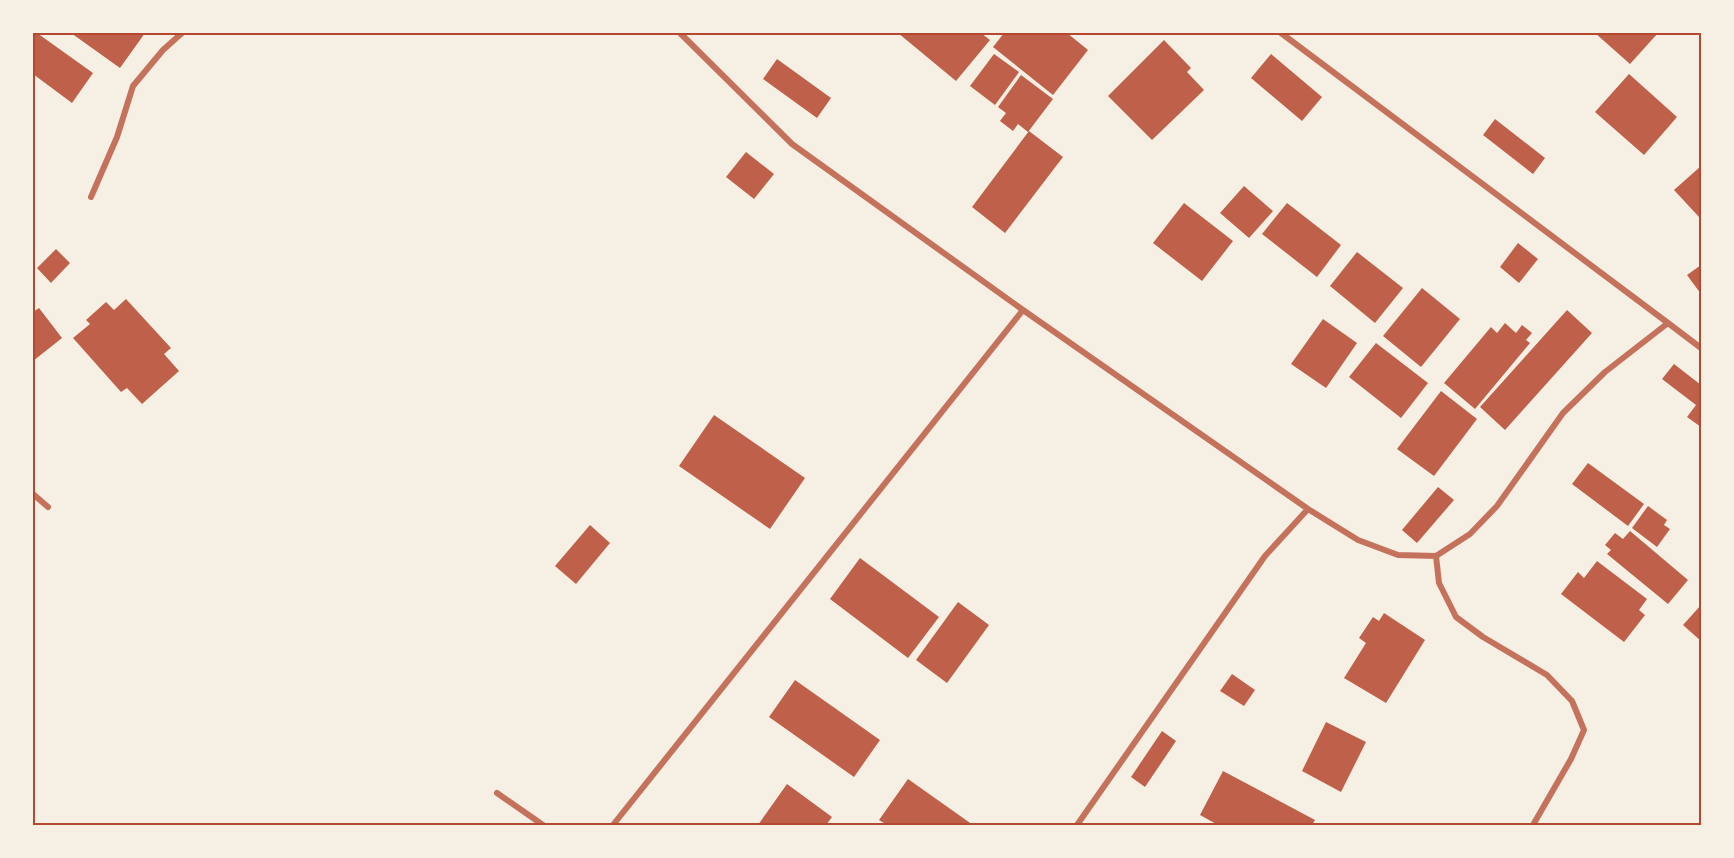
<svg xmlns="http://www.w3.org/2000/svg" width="1734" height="858" font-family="'Open Sans',sans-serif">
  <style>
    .building { fill: #bf614a }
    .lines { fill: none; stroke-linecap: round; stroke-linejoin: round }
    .minor { stroke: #c5725c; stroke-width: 6 }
    .neatline { fill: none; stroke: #b5482f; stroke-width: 2 }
  </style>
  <rect width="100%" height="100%" fill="#f6efe4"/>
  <path class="building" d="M33,33H37L93,73L72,103L33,74Z
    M71,33H145L120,68Z
    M898,33H981L990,40L956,81Z
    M1004,33H1067L1088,50L1053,95L993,47Z
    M1595,33H1658L1630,64Z
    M1164,40L1191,68L1187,72L1204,90L1152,140L1108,96Z
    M994,54L1019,72L995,105L970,86Z
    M1271,54L1322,97L1302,121L1251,78Z
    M777,59L831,98L817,118L763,79Z
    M1629,74L1677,117L1644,155L1595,112Z
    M1021,75L1053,99L1028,132L1018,124L1013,131L1000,121L1006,113L998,107Z
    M1495,119L1545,158L1533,174L1483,135Z
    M1029,131L1063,157L1005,233L972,207Z
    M746,152L774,174L754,199L726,177Z
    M1701,166V215L1699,217L1674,190Z
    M1244,186L1273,211L1249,238L1220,213Z
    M1184,203L1233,241L1202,281L1153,243Z
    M1287,203L1341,245L1317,277L1262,234Z
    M1518,243L1538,259L1519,283L1500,267Z
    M56,249L70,263L51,283L37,268Z
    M1357,252L1403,288L1375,323L1330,286Z
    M1701,265V294L1687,275Z
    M1422,288L1460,319L1421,367L1383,336Z
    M126,299L171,348L164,354L179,371L142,404L127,388L121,392L73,338L90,324L86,320L106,302L114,310Z
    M39,308L62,338L33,361V312Z
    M1567,310L1592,333L1505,430L1480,407Z
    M1323,319L1357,343L1326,388L1291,364Z
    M1505,323L1516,333L1522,325L1532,333L1526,340L1530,343L1475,409L1444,383L1491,327L1497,333Z
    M1376,343L1428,383L1401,418L1349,377Z
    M1674,364L1701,385V427L1687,417L1696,405L1662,379Z
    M1441,391L1477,419L1434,476L1397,449Z
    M714,415L805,478L770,529L679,466Z
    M1588,463L1644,504L1628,526L1572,484Z
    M1438,487L1454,500L1417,543L1402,530Z
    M1648,506L1667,520L1664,525L1670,529L1657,547L1632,528Z
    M590,525L610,543L576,584L555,566Z
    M1630,531L1688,580L1668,604L1607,554L1611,550L1605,545L1615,533L1623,539Z
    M860,558L939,617L908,658L830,599Z
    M1597,561L1647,599L1639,610L1645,615L1624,642L1561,594L1578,572L1584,578Z
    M958,602L989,625L947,683L916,660Z
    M1701,605V641L1683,625Z
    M1384,613L1425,640L1386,703L1344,678L1366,643L1359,638L1373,617L1379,621Z
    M1232,674L1255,690L1244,706L1220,691Z
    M795,680L880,740L854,777L769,717Z
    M1326,722L1366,742L1341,792L1302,771Z
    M1162,731L1176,741L1145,787L1131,777Z
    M1223,771L1315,820L1312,825H1218L1200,815Z
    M908,779L973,825H887L879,820Z
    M787,784L832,817L826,825H758Z"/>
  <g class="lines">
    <path class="minor" d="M680,33L792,144L1023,310L1308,509L1358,540L1398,555L1436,556L1470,534L1497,506L1563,413L1605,372L1668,323L1701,348
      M1281,33L1668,323
      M91,197L117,137L133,86L163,50L182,33
      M33,494L48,507
      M1436,556L1439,583L1456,617L1483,637L1547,675L1572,701L1584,730L1571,759L1533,825
      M497,793L543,825
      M613,825L1023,310
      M1077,825L1265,556L1308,509"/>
  </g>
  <rect width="1734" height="858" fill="none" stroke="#f6efe4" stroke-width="69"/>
  <rect x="34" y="34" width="1666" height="790" class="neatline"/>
</svg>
